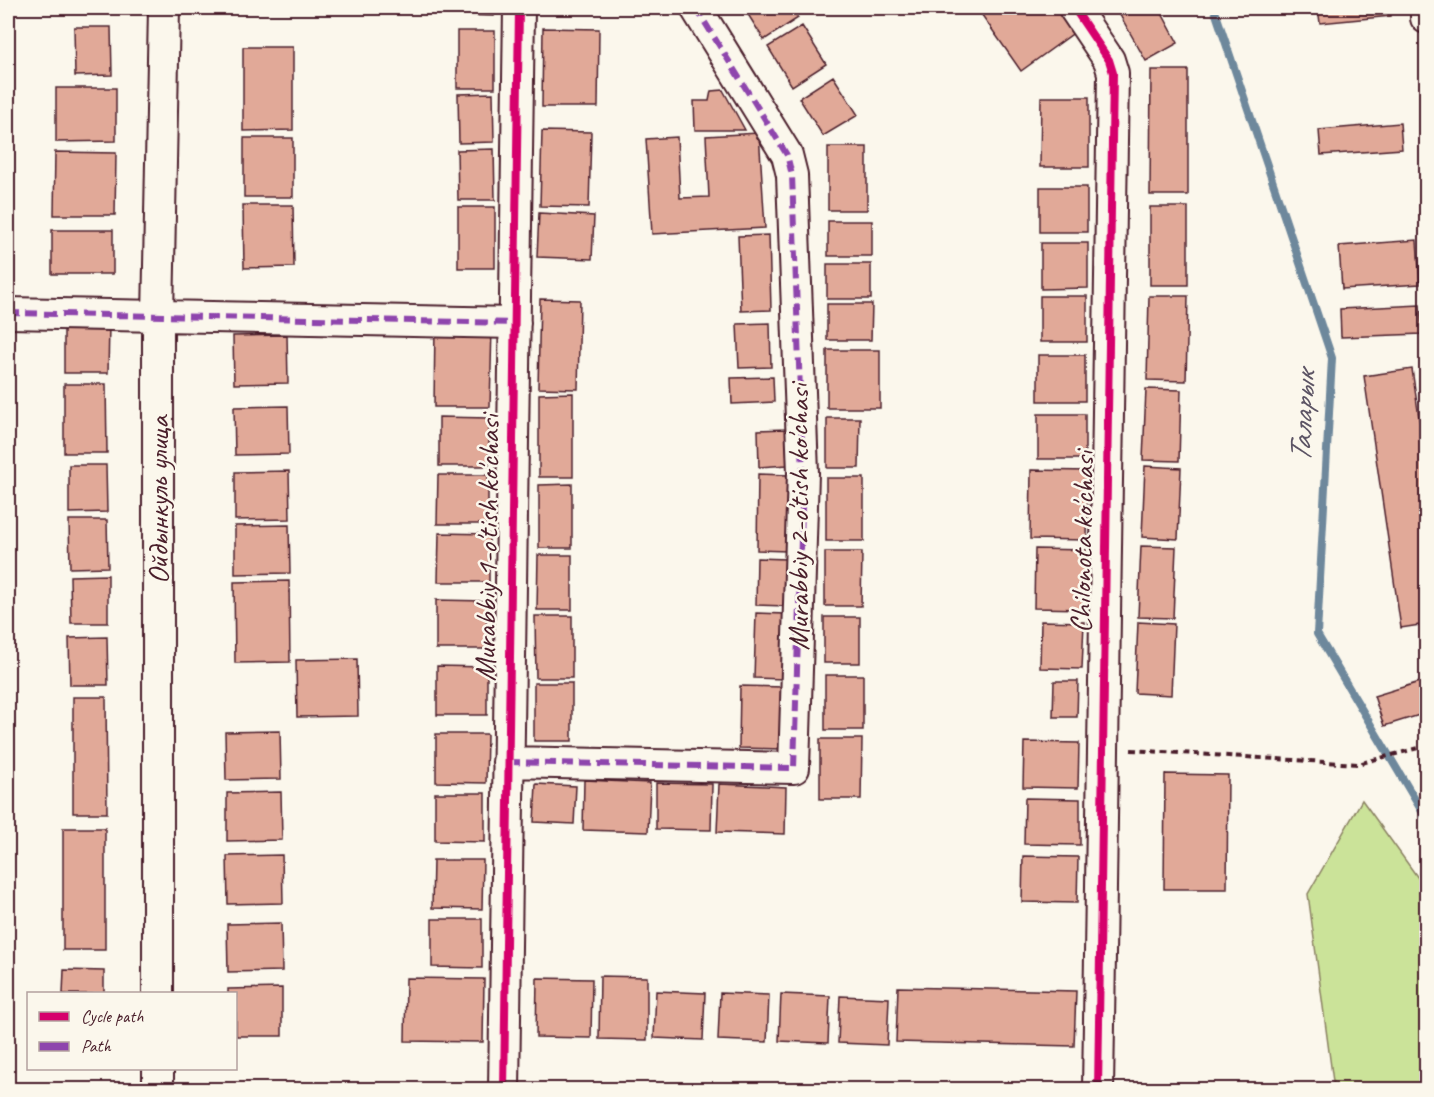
<svg xmlns="http://www.w3.org/2000/svg" width="1434" height="1097" font-family="Caveat,sans-serif">
  <style>
    .green { fill: #cbe399; stroke: #8a8162; stroke-width: 1.5 }
    .lines { fill: none; stroke-linecap: round; stroke-linejoin: round }
    .stream { stroke: #6e889c; stroke-width: 8 }
    .building { fill: #e1a998; stroke: #4a1f2b; stroke-width: 1.5 }
    .minor-casing { stroke: #4a1f2b; stroke-width: 34 }
    .path { stroke: #4a1f2b; stroke-width: 4; stroke-dasharray: 6 4.5; stroke-linecap: butt }
    .minor { stroke: #fbf7ec; stroke-width: 30 }
    .quiet { stroke: #8e44ad; stroke-width: 6; stroke-dasharray: 12 6; stroke-linecap: butt }
    .cycleway-casing { stroke: #fbf7ec; stroke-width: 11 }
    .cycleway { stroke: #d6006c; stroke-width: 8 }
    .labels { text-anchor: middle; dominant-baseline: central; stroke-width: 5; stroke-linejoin: round; paint-order: stroke }
    .street-label { font-size: 30px; fill: #4a1f2b; stroke: #fbf7ec }
    .water-label { font-size: 32px; font-style: italic; fill: #5c5464; stroke: #fbf7ec }
  </style>
  <rect width="100%" height="100%" fill="#fbf7ec"/>
  <filter id="ink" filterUnits="userSpaceOnUse"><feTurbulence type="fractalNoise" baseFrequency=".0167" numOctaves="2"/><feDisplacementMap in="SourceGraphic" scale="12" xChannelSelector="R" yChannelSelector="G"/><feConvolveMatrix kernelMatrix="1 2 1 2 8 2 1 2 1" color-interpolation-filters="sRGB"/></filter>
  <g filter="url(#ink)">
    <path class="green" d="M1362,800L1426,889V1089H1334L1308,894Z"/>
    <g class="lines">
      <path class="stream" d="M1214,8L1332,358L1317,634L1426,818"/>
    </g>
    <path class="building" d="M74,8H112V12H74Z
      M461,8H494V16L461,15Z
      M744,8H791L798,18L764,40Z
      M977,8H1058L1075,32L1021,71Z
      M1116,8H1159L1178,43L1146,61Z
      M1318,8H1390L1391,16L1320,23Z
      M802,26L826,64L792,86L768,47Z
      M74,27H111L112,75L75,76Z
      M543,28L599,29L598,107H542Z
      M457,31H495V88H457Z
      M243,47H293V130L243,131Z
      M1151,70H1188V195H1150Z
      M833,76L858,115L823,136L799,98Z
      M56,88H116V141L56,142Z
      M723,90L745,130H695L694,101H709L711,91Z
      M493,93L494,142L459,143L458,94Z
      M1041,97H1089V167H1040Z
      M1400,123L1402,149L1321,155L1319,130Z
      M542,131L591,132L589,207L540,206Z
      M759,133L765,228L652,234L646,139L677,137L680,198L709,197L706,136Z
      M244,138H293V197H244Z
      M828,147H867V210H828Z
      M494,149L495,200H458L457,150Z
      M55,152L116,153L115,215H54Z
      M1040,187H1087V232H1040Z
      M243,205H293L294,267L244,268Z
      M458,207H495V268H458Z
      M1150,207H1188V285H1150Z
      M539,213L594,216L592,259L537,257Z
      M828,221H872V256H828Z
      M52,230H113V274H52Z
      M769,235L771,310L741,311L738,236Z
      M1417,240L1420,284L1342,289L1339,246Z
      M1041,243H1088V288L1041,289Z
      M827,264H871V299H827Z
      M1040,296H1087V342H1040Z
      M1149,296H1188L1186,381L1147,380Z
      M540,299L580,300L578,389L538,388Z
      M827,304H872L871,340H827Z
      M1420,305L1422,334L1341,337L1340,309Z
      M770,323L771,367L739,368L737,324Z
      M64,325H109L108,373H64Z
      M435,325L492,326L490,407H434Z
      M287,335L288,383L234,384L233,336Z
      M827,350H880V408H827Z
      M1038,355H1085V401H1038Z
      M1412,369L1426,466V624L1401,628L1364,376Z
      M773,377L774,402L732,404L731,378Z
      M64,384H106L107,453H64Z
      M1146,389L1181,390L1179,461L1143,460Z
      M573,393V477H539V394Z
      M288,406L289,454L235,455L234,407Z
      M1038,414H1085V459H1038Z
      M439,417L489,418V466H439Z
      M827,418H860L859,468H827Z
      M786,429L787,465L759,467L758,430Z
      M69,465H106L107,512L69,513Z
      M1145,466L1181,468L1178,539L1142,537Z
      M1031,470L1088,471L1087,540L1030,539Z
      M289,471L290,519L235,520V472Z
      M758,474L788,475L787,551L757,550Z
      M438,475H488V524H437Z
      M826,478H864V541H826Z
      M572,484V548H539V485Z
      M69,520H107L108,567L70,568Z
      M289,525L290,573L235,574V526Z
      M439,533L489,534V582H438Z
      M1141,546L1176,547L1173,618L1138,617Z
      M1035,549L1086,550L1084,609L1034,608Z
      M825,552H862L861,606H825Z
      M538,555H572V610H537Z
      M757,558L786,559V606L756,605Z
      M108,575V623H71L70,576Z
      M289,581L290,662L235,663L234,582Z
      M436,600L487,601L486,649H436Z
      M756,613L785,614L783,679L754,678Z
      M535,616H572V678H536Z
      M824,617H860V663H824Z
      M1041,621L1084,622L1082,669L1040,668Z
      M1138,622L1174,624L1171,695L1135,693Z
      M107,637L108,685H70L69,638Z
      M357,659L358,716L297,717L296,660Z
      M437,666L487,667V715H437Z
      M825,675H863V730H825Z
      M1426,680V713L1384,726L1374,696Z
      M1054,681H1078L1077,717H1053Z
      M534,683H572V741H534Z
      M740,686L783,687L782,749L739,748Z
      M73,697H106L107,813H73Z
      M280,731L281,779L226,780L225,732Z
      M436,734H487L486,783L436,782Z
      M820,739H862L861,799H820Z
      M1024,742L1079,743L1078,788L1023,787Z
      M1165,774L1228,775L1227,889H1164Z
      M584,780L650,783L648,832L583,830Z
      M656,783L712,784L711,830L656,829Z
      M536,784L576,786L574,824L534,822Z
      M719,784L786,787L785,834L717,832Z
      M281,792L282,840L227,841V793Z
      M435,793H485V842L435,841Z
      M1025,798L1080,799V845L1024,844Z
      M63,828H105V950H63Z
      M282,855L283,903L228,904L227,856Z
      M1023,856L1078,857L1077,903L1022,902Z
      M433,860H483L482,909L432,908Z
      M432,919H482V968L432,967Z
      M281,923L282,971L228,972L227,924Z
      M64,970L104,971V994H63Z
      M600,976L647,977V1040L599,1039Z
      M406,978L484,979L483,1042L405,1041Z
      M537,978L592,979L591,1038L536,1037Z
      M898,987L1076,991L1074,1046L896,1042Z
      M282,988V1036H236V994H228V989Z
      M656,991L705,993L703,1040L654,1038Z
      M720,993L769,995L767,1042L718,1040Z
      M781,994L830,996L828,1043L779,1041Z
      M840,996L889,998L887,1045L838,1043Z
      M1128,1085L1154,1086V1090H1128Z"/>
    <g class="lines">
      <defs>
        <path id="minor" d="M1074,8L1109,60L1113,73L1098,1090
          M1426,8V18
          M8,313L515,323
          M508,762L794,768L803,473L792,175L787,155L696,8
          M158,994V317L164,8
          M158,1068V1090
          M504,1090L519,8"/>
      </defs>
      <use href="#minor" class="minor-casing"/>
      <path class="path" d="M1131,750L1358,764L1426,746"/>
      <use href="#minor" class="minor"/>
      <path class="quiet" d="M1426,8V18
        M8,313L515,323
        M508,762L794,768L803,473L792,175L787,155L696,8"/>
      <defs>
        <path id="cycleway" d="M1074,8L1109,60L1113,73L1098,1090
          M504,1090L519,8"/>
      </defs>
      <use href="#cycleway" class="cycleway-casing"/>
      <use href="#cycleway" class="cycleway"/>
    </g>
  </g>
  <g class="labels">
    <g class="street-label">
      <text transform="translate(158 500) rotate(-90)">Ойдынкуль улица</text>
      <text transform="translate(798 517) rotate(-90)">Murabbiy 2-o'tish ko'chasi</text>
      <text transform="translate(1082 542) rotate(-89)">Chilonota ko'chasi</text>
      <text transform="translate(487 548) rotate(-89)">Murabbiy 1-o'tish ko'chasi</text>
    </g>
    <g class="water-label">
      <text transform="translate(1302 417) rotate(-87)">Таларык</text>
    </g>
  </g>
  <rect width="1434" height="1097" fill="none" stroke="#fbf7ec" stroke-width="30"/>
  <rect x="15" y="15" width="1404" height="1067" fill="none" stroke="#4a1f2b" stroke-width="2" filter="url(#ink)"/>
  <rect x="27" y="992" width="210" height="78" fill="#fbf7ec" stroke="#b4a19f" stroke-width="1.5"/>
  <rect x="39" y="1012" width="30" height="9" fill="#d6006c" stroke="#b4a19f" stroke-width="1.5"/>
  <text x="81" y="1022" font-size="18" fill="#4a1f2b">Cycle path</text>
  <rect x="39" y="1042" width="30" height="9" fill="#8e44ad" stroke="#b4a19f" stroke-width="1.5"/>
  <text x="81" y="1052" font-size="18" fill="#4a1f2b">Path</text>
</svg>
